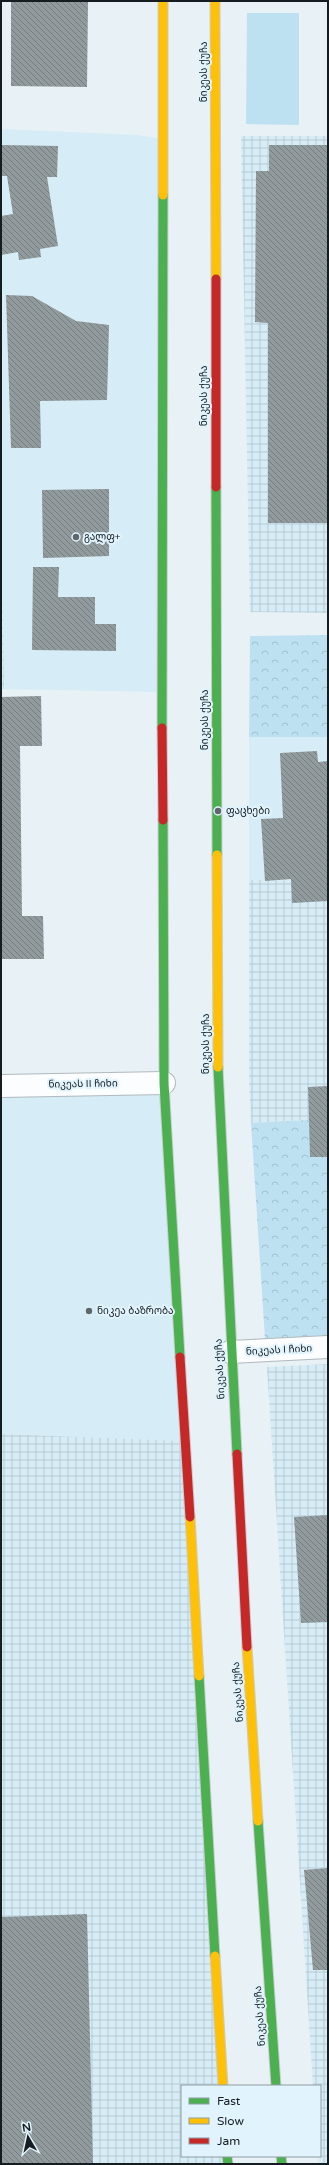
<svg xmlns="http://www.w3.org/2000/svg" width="329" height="2165" font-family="'Varela Round','Noto Sans Georgian',sans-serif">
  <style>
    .built { fill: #d6ecf6 }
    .industrial { fill: url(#industrial-grid) }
    .forest { fill: url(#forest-crowns) }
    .garden { fill: #bee1f2 }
    .building { fill: url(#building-back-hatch) }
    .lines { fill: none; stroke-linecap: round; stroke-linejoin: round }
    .street-casing { stroke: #b1b9be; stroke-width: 24 }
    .fast-casing { stroke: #c7cdcf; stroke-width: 11 }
    .slow-casing { stroke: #c7cdcf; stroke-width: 11 }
    .jam-casing { stroke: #c7cdcf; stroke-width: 11 }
    .street { stroke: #fbfdfe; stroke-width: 22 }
    .fast { stroke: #4caf50; stroke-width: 9 }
    .slow { stroke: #ffc107; stroke-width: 9 }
    .jam { stroke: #c62828; stroke-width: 9 }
    .poi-dot { fill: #5e676c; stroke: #e1f3fc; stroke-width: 1.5 }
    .labels { text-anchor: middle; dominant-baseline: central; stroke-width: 4; stroke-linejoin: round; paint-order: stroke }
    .street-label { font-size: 10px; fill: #151d21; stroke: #e1f3fc }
    .poi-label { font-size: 10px; fill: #151d21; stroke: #e1f3fc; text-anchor: start }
  </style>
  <defs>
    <pattern id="industrial-grid" width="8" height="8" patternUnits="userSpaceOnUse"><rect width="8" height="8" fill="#d6ecf6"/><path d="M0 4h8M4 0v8" fill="none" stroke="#b7cad3"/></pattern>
    <pattern id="forest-crowns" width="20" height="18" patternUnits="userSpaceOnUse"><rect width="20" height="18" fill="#bee1f2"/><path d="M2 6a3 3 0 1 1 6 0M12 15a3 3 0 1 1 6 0" fill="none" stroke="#a2c1cf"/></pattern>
    <pattern id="building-back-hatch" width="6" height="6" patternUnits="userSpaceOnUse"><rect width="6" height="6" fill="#919a9d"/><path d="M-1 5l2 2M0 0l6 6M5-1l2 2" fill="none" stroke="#757d80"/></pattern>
  </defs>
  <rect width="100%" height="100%" fill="#e7f1f6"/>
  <path class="built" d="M1,129L137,135L163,139V692L4,689L1,514Z
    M249,737H328V881L249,880Z
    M164,1083L185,1441L1,1434V1086Z"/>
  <path class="industrial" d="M241,136H328V613L250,612Z
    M1,514L4,689L1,690Z
    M249,880L328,881V1119L251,1123L249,1081Z
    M328,1364V2164H318L320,2086H313L267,1367Z
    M1,1434L185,1441L223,2086H182V2156H227L228,2164H1Z"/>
  <path class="forest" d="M328,635V737H249L250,636Z
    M328,1119V1337L265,1339L251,1123Z"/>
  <path class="garden" d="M247,13H299V125L246,124Z"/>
  <path class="building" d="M11,1H88L87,87L11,86Z
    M1,145L58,146L57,177H47L58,246L40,249L41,257L19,260L18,252L1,255V216L13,214L7,176H1Z
    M269,145H328V523H268V323L255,322L256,171H269Z
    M6,295L32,296L76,321L109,325L107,400L40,401L41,448H11Z
    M109,489V556L43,558L42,490Z
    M33,567H59L58,597H95V624H116V651L32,650Z
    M41,696L42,746H20L22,916H43L44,959H1V697Z
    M317,751L318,762L328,761V901L292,903L291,879L265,881L261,819L283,818L280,753Z
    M328,1086V1157H310L308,1087Z
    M328,1515V1622L301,1623L294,1517Z
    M328,1868V1970H313L304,1870Z
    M87,1914L93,2164H1V1917Z"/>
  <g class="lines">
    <defs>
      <path id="street" d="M1,1086L164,1083
        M230,1352L328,1347"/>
      <path id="fast" d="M216,487L217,855
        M162,728L163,195
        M163,820L164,1083L180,1357
        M218,1067L237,1454
        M199,1676L215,1956
        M258,1821L276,2086
        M227,2156L228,2164
        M281,2156L282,2164"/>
      <path id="slow" d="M215,1L216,279
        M163,195V1
        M217,855L218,1067
        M190,1517L199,1676
        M247,1647L258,1821
        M215,1956L223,2086"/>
      <path id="jam" d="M216,279V487
        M162,728L163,820
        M180,1357L190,1517
        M237,1454L247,1647"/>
    </defs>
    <use href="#street" class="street-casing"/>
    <use href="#fast" class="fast-casing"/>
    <use href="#slow" class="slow-casing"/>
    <use href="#jam" class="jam-casing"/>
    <use href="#street" class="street"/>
    <use href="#fast" class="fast"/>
    <use href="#slow" class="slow"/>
    <use href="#jam" class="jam"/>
  </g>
  <g class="poi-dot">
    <circle cx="76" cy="537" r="4"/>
    <circle cx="218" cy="811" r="4"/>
    <circle cx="89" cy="1311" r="4"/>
  </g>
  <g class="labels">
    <g class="street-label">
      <text transform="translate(204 72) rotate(-90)">ნიკეას ქუჩა</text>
      <text transform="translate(204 396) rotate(-90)">ნიკეას ქუჩა</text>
      <text transform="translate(205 720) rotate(-90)">ნიკეას ქუჩა</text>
      <text transform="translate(206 1044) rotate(-90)">ნიკეას ქუჩა</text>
      <text transform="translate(83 1084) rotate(-1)">ნიკეას II ჩიხი</text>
      <text transform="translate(279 1350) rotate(-3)">ნიკეას I ჩიხი</text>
      <text transform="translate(220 1369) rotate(-93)">ნიკეას ქუჩა</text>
      <text transform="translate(238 1692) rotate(-94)">ნიკეას ქუჩა</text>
      <text transform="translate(260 2016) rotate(-94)">ნიკეას ქუჩა</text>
    </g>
    <g class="poi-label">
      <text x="84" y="537">გალფ+</text>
      <text x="226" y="811">ფაცხები</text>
      <text x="97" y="1311">ნიკეა ბაზრობა</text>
    </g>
  </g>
  <rect width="329" height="2165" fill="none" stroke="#151d21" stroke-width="4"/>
  <rect x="181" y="2085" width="140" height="72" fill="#e1f3fc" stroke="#8f9da4"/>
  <rect x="189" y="2098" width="20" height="6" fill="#4caf50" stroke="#8f9da4"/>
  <text x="217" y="2105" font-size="12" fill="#151d21">Fast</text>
  <rect x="189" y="2118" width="20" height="6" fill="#ffc107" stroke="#8f9da4"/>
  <text x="217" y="2125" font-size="12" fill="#151d21">Slow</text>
  <rect x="189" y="2138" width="20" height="6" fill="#c62828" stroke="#8f9da4"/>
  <text x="217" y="2145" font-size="12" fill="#151d21">Jam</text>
  <g transform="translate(28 2137) rotate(351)" stroke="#e1f3fc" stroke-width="3" paint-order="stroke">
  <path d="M0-3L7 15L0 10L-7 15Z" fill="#151d21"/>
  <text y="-6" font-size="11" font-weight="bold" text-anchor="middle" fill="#151d21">N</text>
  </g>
</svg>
